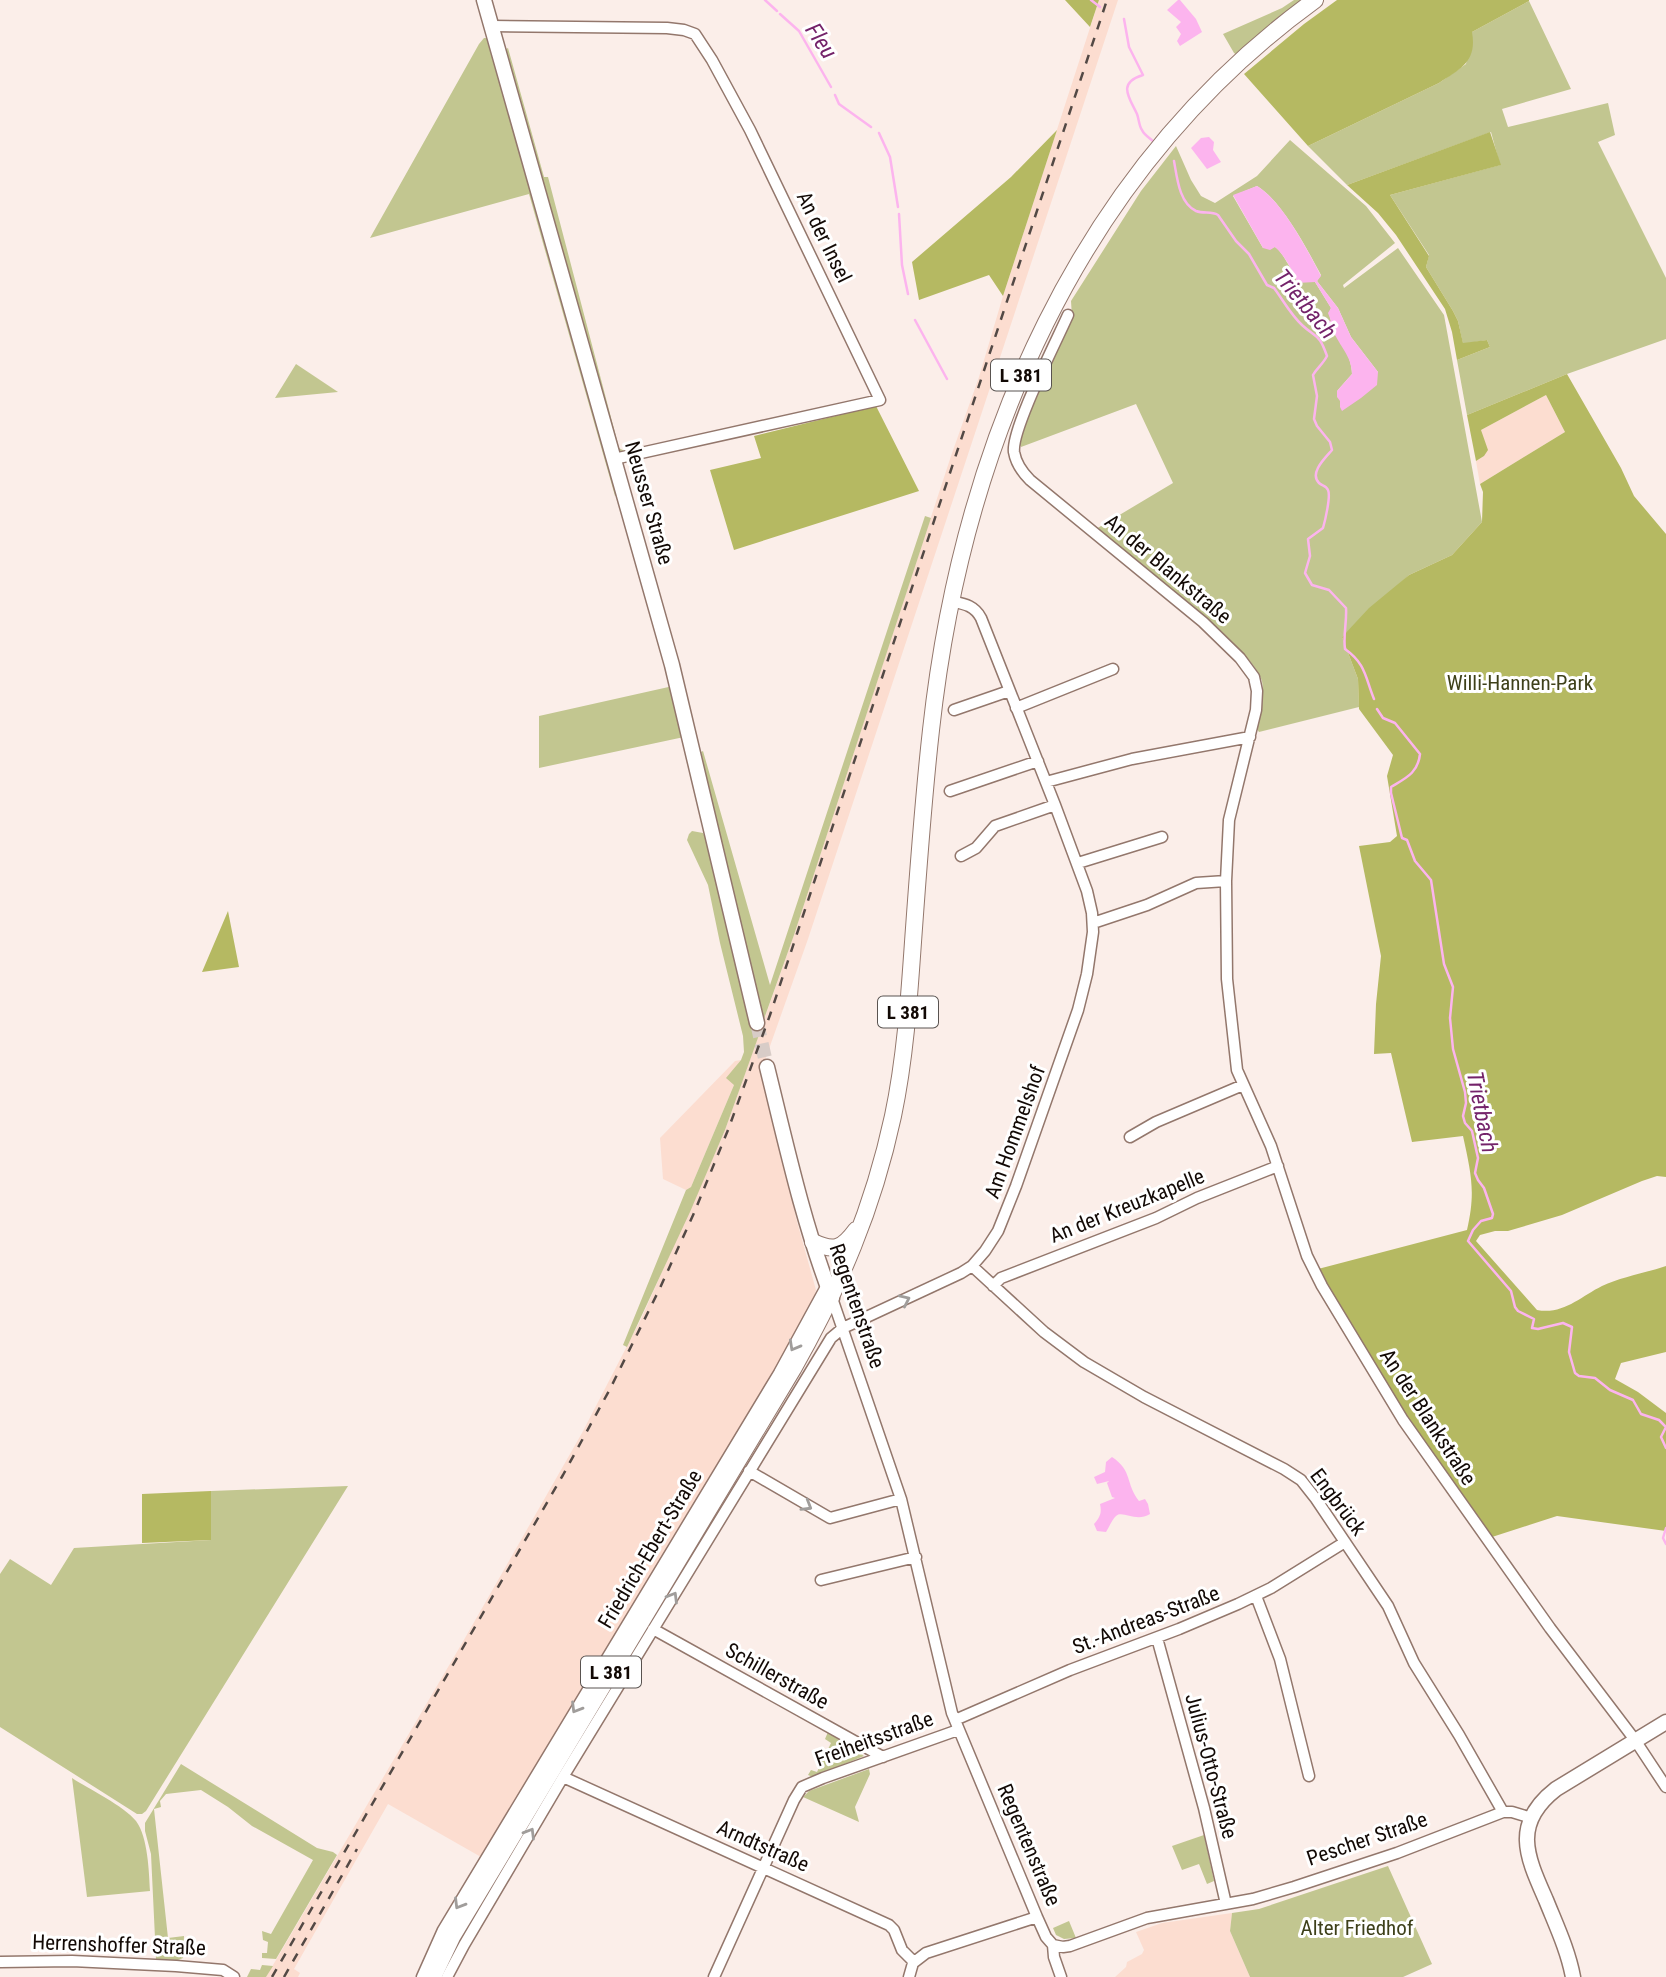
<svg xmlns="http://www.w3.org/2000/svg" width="1666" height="1977" font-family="'Roboto Condensed',sans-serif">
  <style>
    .built { fill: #fcddd0 }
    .green { fill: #c2c690; fill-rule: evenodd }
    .forest { fill: #b5b962 }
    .water { fill: #fcb4ee }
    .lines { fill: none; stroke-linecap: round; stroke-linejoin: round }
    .stream { stroke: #fcb4ee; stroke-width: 2.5 }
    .secondary-tunnel { stroke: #d8ccc7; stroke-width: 14; stroke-dasharray: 14 7; stroke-linecap: butt }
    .street-casing { stroke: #93776c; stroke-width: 13 }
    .secondary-casing { stroke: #93776c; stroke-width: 17 }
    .primary-casing { stroke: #93776c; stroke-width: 18 }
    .street { stroke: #fff; stroke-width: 10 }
    .secondary { stroke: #fff; stroke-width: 14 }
    .primary { stroke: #fff; stroke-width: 16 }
    .rail { stroke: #534945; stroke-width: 2.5; stroke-dasharray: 9 9; stroke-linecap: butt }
    .oneway { stroke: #a09d9b }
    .labels { text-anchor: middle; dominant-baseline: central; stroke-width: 6; stroke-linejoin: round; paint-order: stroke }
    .shield { fill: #fff; stroke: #595350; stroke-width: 2 }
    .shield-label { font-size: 19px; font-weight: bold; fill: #120905 }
    .street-label { font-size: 21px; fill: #120905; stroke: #fff }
    .park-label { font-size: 21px; fill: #3e401a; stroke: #fff }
    .water-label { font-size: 23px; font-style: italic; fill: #74236a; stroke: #fff }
  </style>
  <rect width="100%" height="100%" fill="#fbeee9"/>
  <path class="built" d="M1099,0H1118L808,939L764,1063L796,1218L816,1290L811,1309L538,1769L481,1857L388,1804L294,1969L300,1973L298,1977H263H266L461,1645L582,1433L641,1319L725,1130L794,935L951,456L979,377L1003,296Z
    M1546,395L1565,432L1480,484L1476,461L1484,456L1481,430Z
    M741,1060L735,1068L734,1085L691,1187L686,1190L663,1179L660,1138L735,1061Z
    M1232,1913L1230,1931L1250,1977H1115L1126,1967L1127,1962L1142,1954L1144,1950L1136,1932L1162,1923Z"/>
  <path class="green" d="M1294,0H1308L1237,55L1234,53L1223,34L1282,8Z
    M1529,1L1571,89L1502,109L1508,127L1608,103L1615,135L1598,142L1666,278V339L1567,374L1467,415L1457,360L1490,347L1487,340L1463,344L1458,321L1453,311L1426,267L1429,255L1390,195L1500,165L1491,132L1347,185L1308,146L1439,83L1466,64L1472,32Z
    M484,38H488L495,55L492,58L496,69H499L619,494L615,496L529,194L370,238L479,44Z
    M508,48L544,177H548L619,448L626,452L623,453L617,451L505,58L508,57L506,49Z
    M1290,140L1366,206L1395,243L1343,285L1344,288L1398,248L1444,315L1482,522L1452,555L1409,575L1342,637L1358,679L1359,707L1259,732L1257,729C1260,715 1265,696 1262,681C1254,648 1128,555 1096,529L1173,483L1136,404L1021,447L1018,442L1029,410L1072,317L1071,301L1141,191L1176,146L1191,180L1201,196L1215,203L1257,176ZM1257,186C1282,201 1307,249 1321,275L1317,281L1338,308L1351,337L1378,372L1337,391L1352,374C1352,355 1337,332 1321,323L1331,321L1329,313L1331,308L1315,282L1296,281V274C1287,266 1284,253 1275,247L1263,248L1233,196Z
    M296,364L338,392L275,398Z
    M925,516L931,518L794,935L764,1019L732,896L701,752L703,751L770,985Z
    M673,686L684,737L539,768V716Z
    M692,831L703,833L706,839L755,1029L764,1021L725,1130L690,1212L627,1347L623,1345L686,1190L691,1187L734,1085L726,1078L741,1060L744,1052L743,1036L720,943L708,885L687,840L689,834Z
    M348,1486L146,1811L142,1814H137L0,1727V1574L10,1559L51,1585L74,1548L211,1540V1491Z
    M828,1732L864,1756L813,1777L808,1775L811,1770L817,1772L831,1743L825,1739Z
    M181,1764L317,1848L333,1852L337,1855L276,1959L262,1958V1953H267L268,1942L263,1940L262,1931L271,1934L313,1860L252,1826L228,1807L201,1790L166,1794L160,1801L161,1807L154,1809L168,1938L184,1936L183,1958L178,1960L156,1959L151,1854L145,1831V1823Z
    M869,1769L870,1774L855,1807L859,1822L803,1797L809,1791Z
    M72,1778C89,1789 124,1806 136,1821C148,1837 149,1872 150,1891L87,1897Z
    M1204,1835L1214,1881L1207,1884L1199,1864L1182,1870L1172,1846Z
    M1388,1866L1432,1964L1403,1977H1250L1230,1931L1232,1913L1259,1909Z
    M1069,1921L1076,1938L1064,1939L1056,1935L1053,1928Z
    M262,1965L273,1966L266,1977H247L251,1969L260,1970Z"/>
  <path class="forest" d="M1065,0H1099L1090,27Z
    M1337,0H1529V1L1472,32C1477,61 1462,68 1439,83L1308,146L1244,74L1304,24Z
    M1057,130L1003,296L989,275L919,300L912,262L1011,177Z
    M1490,132L1501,165L1390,195L1429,256L1426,267L1453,311L1458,321L1463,343L1487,340L1490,347L1457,360L1452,332L1445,309L1396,235L1378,213L1347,185Z
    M1567,374L1621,468L1634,496L1666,534V1177L1657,1176L1642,1181L1562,1215L1508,1231H1495L1480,1235L1476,1241L1537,1310C1563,1315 1580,1297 1602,1286C1621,1277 1645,1273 1666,1266V1352L1621,1363L1615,1379L1638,1392L1666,1413V1531L1557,1516L1492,1537L1407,1417L1318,1269L1467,1230C1476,1192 1471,1173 1463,1136L1412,1142L1391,1053L1374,1054L1376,1004L1381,956L1359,846L1390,842L1397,836L1387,776L1393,755L1359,709L1358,679L1342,637L1369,608L1409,575L1452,555L1482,522L1483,492L1480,484L1565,432L1546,395L1481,430L1488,450L1484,456L1476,461L1467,415Z
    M876,406L919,491L734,550L710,470L761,458L754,436Z
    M228,911L239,967L202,972Z
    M211,1491V1540L142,1543V1494Z"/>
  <path class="water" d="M1178,0H1180L1196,19L1202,32L1180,46L1177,41L1181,34L1176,27L1181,22L1167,10Z
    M1209,137L1214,142L1213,150L1221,162L1207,169L1191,148L1201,138Z
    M1257,186C1282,201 1307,249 1321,276L1317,281L1338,308L1351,337L1378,372L1377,385L1361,398L1342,411L1340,407V401L1337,397V391L1352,374C1352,356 1339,346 1333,330L1325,329L1318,322L1320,319L1331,321L1328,313L1331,308L1315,282L1297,283C1295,274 1283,253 1275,247L1270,250L1263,248L1233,195Z
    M1112,1457C1133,1471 1125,1483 1139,1501L1145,1499L1148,1504L1150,1514C1136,1523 1123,1510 1116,1516C1112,1520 1109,1527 1106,1532L1097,1531L1094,1524C1100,1517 1102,1513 1100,1504L1115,1498L1112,1497L1107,1483L1109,1481L1097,1484L1094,1477L1105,1472L1106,1462Z"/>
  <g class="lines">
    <path class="stream" d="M765,0L777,11
      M1091,0L1100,7
      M780,14L799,31L831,87
      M1124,19L1129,47L1143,75C1117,83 1129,97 1137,114C1139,119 1139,126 1142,130C1144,135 1151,139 1154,142
      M835,95L839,104L871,127
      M879,133L890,157L898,207
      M1174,161C1177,177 1179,203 1196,211C1204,214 1211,211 1218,215L1236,241L1249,254L1267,285L1274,288C1283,300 1291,315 1302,325C1317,339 1319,333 1327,356C1323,364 1317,368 1313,375L1317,396L1314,419L1317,426L1330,442L1332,450C1325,458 1309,473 1319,483C1322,486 1326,485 1328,490C1331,496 1325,521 1323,528L1308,539L1310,556L1305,573L1312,585L1329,590L1346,608C1347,622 1343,635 1345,649C1366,664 1365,677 1374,699
      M899,214L902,265L908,294
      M915,320L947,379
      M1377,709L1383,718L1395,723L1420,754C1418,773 1406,778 1391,787V793L1402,838L1407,840L1415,861L1431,880L1444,964L1453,987L1450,1018L1453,1049L1465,1092L1466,1103L1463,1116L1465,1123L1472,1131L1478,1158L1475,1173L1478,1180L1484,1188L1493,1214L1492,1218L1481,1221L1473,1230L1468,1241L1511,1291L1515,1307L1518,1311L1534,1319L1532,1328L1538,1329L1563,1323L1572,1327L1569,1352L1575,1373L1579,1376L1595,1378L1610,1390L1633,1400L1641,1414L1659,1420L1666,1427
      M1666,1427L1661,1437L1666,1448
      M1666,1528L1663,1538L1666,1544"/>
    <path class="secondary-tunnel" d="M757,1023L767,1067"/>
    <defs>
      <path id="street" d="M492,26L667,28L684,30L695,34L712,60L750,130L880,400L614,459
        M1068,315C1057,340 1011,430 1014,452C1016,464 1023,473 1030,480L1203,622L1240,658L1254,677L1257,691L1256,710L1229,820L1226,881L1227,979L1237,1070L1271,1146L1307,1256L1322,1286L1403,1420L1550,1628L1635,1740L1666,1787
        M1016,708L1113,669
        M954,710L1009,691
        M1046,782L1132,759L1250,737
        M950,791L1038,761
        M961,856L976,848L995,826L1055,805
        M1078,863L1162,837
        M1093,923L1147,905L1196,883L1226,881
        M1130,1137L1156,1122L1243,1085
        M972,1266L1044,1332L1084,1362L1144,1397L1284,1469L1301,1480L1316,1499L1388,1606L1414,1663L1459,1735L1503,1812
        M993,1286L1001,1278L1156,1218L1197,1198L1278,1166
        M832,1298L901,1499L952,1713L1037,1917L1046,1937L1053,1945
        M749,1471L830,1518L901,1499
        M821,1580L916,1557
        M1256,1596L1280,1659L1309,1776
        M653,1629L883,1757
        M1157,1638L1204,1808L1226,1904
        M955,1720L1070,1670L1179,1629L1238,1604L1271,1588L1345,1542
        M563,1777L889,1925L894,1930L902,1950L914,1962
        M1053,1945L1063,1947L1070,1946L1147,1918L1253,1899L1294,1887L1397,1853L1503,1812H1512L1532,1818
        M1053,1945L1054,1957L1061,1977
        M0,1962L72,1961L176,1966L223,1970L234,1977
        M422,1977L443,1930L779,1373L827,1285
        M447,1977L464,1945L563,1777L831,1338L843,1328L961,1273L972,1266L985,1251L998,1231L1016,1186L1078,1010L1087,974L1093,932L1092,913L1087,891L1055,805L981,618C974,605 964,604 950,601
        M714,1977L794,1800L802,1787L823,1778L958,1730
        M909,1977L913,1963L926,1953L1037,1917"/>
      <path id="secondary" d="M484,0L672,665L757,1023
        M767,1067C786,1144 803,1223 832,1298
        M1573,1977C1568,1950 1556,1925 1546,1900C1527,1857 1511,1824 1556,1789L1666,1722"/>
      <path id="primary" d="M813,1242C834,1252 842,1249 856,1230
        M433,1977L452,1937L793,1369C840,1286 873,1209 893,1116C905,1059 909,1000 913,942C918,872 923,801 931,730C962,446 1078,172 1315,0"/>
    </defs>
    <use href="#street" class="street-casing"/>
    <use href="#secondary" class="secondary-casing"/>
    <use href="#primary" class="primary-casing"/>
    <use href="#street" class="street"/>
    <use href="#secondary" class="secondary"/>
    <use href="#primary" class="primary"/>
    <path class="rail" d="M272,1977L563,1475L610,1389L660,1288L694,1213L728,1130L770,1015L1107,0
      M284,1977L357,1849"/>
  </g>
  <defs><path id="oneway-chevron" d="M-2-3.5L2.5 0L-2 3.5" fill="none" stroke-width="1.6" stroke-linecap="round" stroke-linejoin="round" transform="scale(1.75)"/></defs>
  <g class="oneway">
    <use href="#oneway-chevron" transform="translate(905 1300) rotate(-25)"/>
    <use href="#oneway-chevron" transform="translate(794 1346) rotate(119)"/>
    <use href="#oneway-chevron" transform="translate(807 1506) rotate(31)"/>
    <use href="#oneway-chevron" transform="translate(673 1597) rotate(-59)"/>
    <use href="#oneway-chevron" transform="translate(576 1708) rotate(121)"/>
    <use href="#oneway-chevron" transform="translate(530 1833) rotate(-59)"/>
    <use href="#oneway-chevron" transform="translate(459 1904) rotate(121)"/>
  </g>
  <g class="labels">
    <g class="shield">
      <rect x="991" y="359.5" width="60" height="31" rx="5"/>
      <rect x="878" y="996.5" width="60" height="31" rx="5"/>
      <rect x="581" y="1656.5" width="60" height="31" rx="5"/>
    </g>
    <g class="shield-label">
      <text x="1021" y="375">L 381</text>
      <text x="908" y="1012">L 381</text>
      <text x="611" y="1672">L 381</text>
    </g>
    <g class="street-label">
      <text transform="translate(824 237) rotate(64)">An der Insel</text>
      <text transform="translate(649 503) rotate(74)">Neusser Straße</text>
      <text transform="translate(1168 569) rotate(40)">An der Blankstraße</text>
      <text transform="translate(1015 1132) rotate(-70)">Am Hommelshof</text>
      <text transform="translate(1127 1206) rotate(-22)">An der Kreuzkapelle</text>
      <text transform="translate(857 1306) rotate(71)">Regentenstraße</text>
      <text transform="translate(1428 1417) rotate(57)">An der Blankstraße</text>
      <text transform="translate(1338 1502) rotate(53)">Engbrück</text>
      <text transform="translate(650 1549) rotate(-59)">Friedrich-Ebert-Straße</text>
      <text transform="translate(1146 1620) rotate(-21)">St.-Andreas-Straße</text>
      <text transform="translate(777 1676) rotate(29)">Schillerstraße</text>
      <text transform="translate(874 1739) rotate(-20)">Freiheitsstraße</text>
      <text transform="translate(1211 1766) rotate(75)">Julius-Otto-Straße</text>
      <text transform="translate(1367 1839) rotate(-19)">Pescher Straße</text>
      <text transform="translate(1029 1845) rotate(67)">Regentenstraße</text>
      <text transform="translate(763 1846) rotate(24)">Arndtstraße</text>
      <text transform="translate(119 1945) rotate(2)">Herrenshoffer Straße</text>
    </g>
    <g class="park-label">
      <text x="1520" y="683">Willi-Hannen-Park</text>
      <text x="1357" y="1928">Alter Friedhof</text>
    </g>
    <g class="water-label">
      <text transform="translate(821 41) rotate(57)">Fleu</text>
      <text transform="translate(1305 304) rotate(50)">Trietbach</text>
      <text transform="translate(1482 1112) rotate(79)">Trietbach</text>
    </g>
  </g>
</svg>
